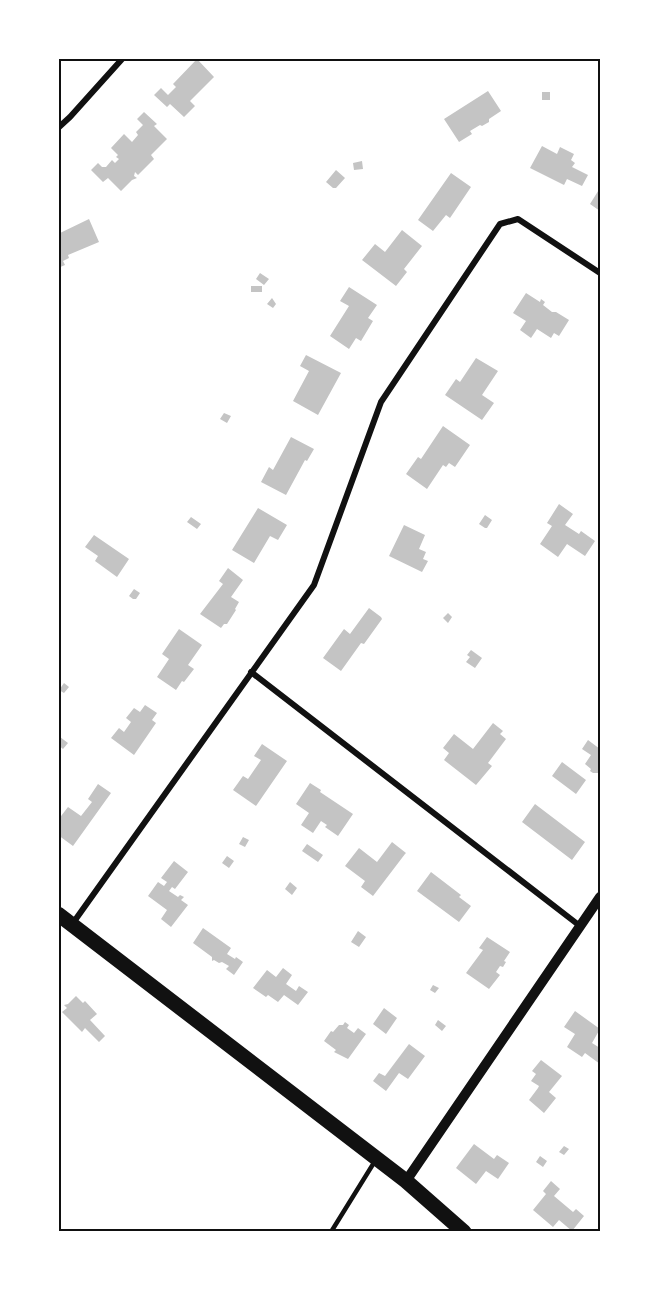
<svg xmlns="http://www.w3.org/2000/svg" width="659" height="1290" font-family="Literata,serif">
  <style>
    .building { fill: #c4c4c4 }
    .lines { fill: none; stroke-linecap: round; stroke-linejoin: round }
    .service { stroke: #111; stroke-width: 4.5 }
    .minor { stroke: #111; stroke-width: 6 }
    .tertiary { stroke: #111; stroke-width: 10 }
    .primary { stroke: #111; stroke-width: 15 }
    .neatline { fill: none; stroke: #111; stroke-width: 2 }
  </style>
  <rect width="100%" height="100%" fill="#fff"/>
  <path class="building" d="M197,59L214,77L190,101L195,106L184,117L170,104L167,107L154,95L161,88L168,95L176,87L173,84Z
    M488,91L501,111L489,119V122L482,126L480,125L470,131L472,134L459,142L444,119Z
    M542,92H550V100H542Z
    M144,112L157,124L154,126L167,139L151,155L154,159L138,175L135,172L134,176L137,178L132,180L121,191L108,178L103,182L91,170L98,163L102,167H106L112,160L115,163L119,159L116,157L118,155L111,148L124,134L132,142L138,135L136,132L143,125L137,119Z
    M542,146L557,154L560,147L574,154L571,160L575,163L572,167L588,175L582,186L567,179L564,185L530,168Z
    M362,161L363,169L354,170L353,163Z
    M336,170L345,178L336,188H333L326,182Z
    M451,173L471,187L450,218L446,215L433,231L418,220Z
    M600,188V211L590,204Z
    M89,219L99,242L68,255L69,258L63,261L65,265L58,268V234Z
    M402,230L422,246L404,269L407,272L396,286L362,260L375,244L385,252Z
    M260,273L269,279L264,285L256,279Z
    M251,286H262V292H251Z
    M349,287L377,305L368,318L373,321L361,341L356,338L349,349L330,336L349,306L340,301Z
    M526,293L540,302L541,299L545,302L543,305L552,312H556L569,320L559,336L554,333L551,338L537,329L531,338L520,330L526,321L513,313Z
    M272,298L276,304L273,308L267,304Z
    M306,355L341,373L318,415L293,401L309,371L300,366Z
    M476,358L498,371L482,395L494,403L482,420L445,395L456,379L460,382Z
    M224,413L231,416L227,423L220,419Z
    M443,426L470,445L455,467L449,463L446,467L443,465L427,489L406,474L418,457L421,459Z
    M291,437L314,449L307,461L305,460L286,495L261,482L269,467L273,470Z
    M559,504L573,514L565,525L579,534L581,531L595,541L585,556L567,544L558,557L540,544L552,526L547,523Z
    M258,508L287,525L278,540L270,536L254,563L232,550Z
    M485,515L492,520L487,528H485L479,524Z
    M191,517L201,524L197,529L187,522Z
    M404,525L425,535L419,549L426,552L423,559L428,561L422,572L389,556Z
    M94,535L129,559L117,577L95,561L98,556L85,547Z
    M228,568L243,580L231,597L239,602L235,609L236,610L227,624H224L221,628L200,614L223,584L219,581Z
    M134,589L140,593L136,599H133L129,596Z
    M369,608L381,617L382,619L364,644L361,643L341,671L323,658L344,629L350,634Z
    M448,613L452,617L448,623L443,618Z
    M179,629L202,645L188,665L194,669L184,682L182,681L176,690L157,677L169,659L162,654Z
    M471,650L482,658L475,668L466,662L470,657L467,655Z
    M64,683L69,687L64,693L59,690Z
    M145,705L157,713L152,720L156,723L134,755L111,738L119,728L124,732L131,722L126,718L134,708L140,712Z
    M493,723L503,731L500,734L506,739L488,763L492,766L476,785L444,760L449,753L443,748L454,734L473,749Z
    M60,737L68,743L63,749L58,745V740Z
    M588,740L600,749V775L598,773H593L590,771L591,769L585,764L591,755L582,749Z
    M262,744L287,761L256,806L233,790L243,776L248,779L261,760L254,756Z
    M562,762L586,780L576,794L552,776Z
    M310,783L321,790L320,792L353,814L338,836L325,827L327,825L321,821L313,833L301,825L309,813L296,804Z
    M98,784L111,793L73,846L58,835V820L68,807L81,816L92,802L88,799Z
    M535,804L585,842L572,860L522,822Z
    M243,837L249,840L245,847L239,844Z
    M392,842L406,853L405,854L373,896L361,887L365,881L345,866L359,848L377,862Z
    M307,844L323,855L318,862L302,851Z
    M227,856L234,861L229,868L222,863Z
    M174,861L188,872L175,889L172,887L169,891L178,897L180,895L184,897L181,900L188,905L171,927L161,919L167,910L148,896L158,882L164,886L167,882L161,878Z
    M431,872L461,895L459,897L471,906L459,922L417,891Z
    M290,882L297,888L292,895L285,889Z
    M203,928L231,948L227,954L235,959L236,957L243,962L234,975L226,969L229,966L222,962L219,963L214,960L212,961V957L193,943Z
    M358,931L366,937L359,947L351,942Z
    M487,937L510,952L504,961L506,962L503,967L500,966L496,972L500,975L489,989L466,973L483,950L479,948Z
    M283,968L292,975L286,984L296,991L299,986L308,992L298,1005L284,995L278,1002L268,995L266,997L253,988L267,970L276,977Z
    M433,985L439,988L435,993L430,990Z
    M76,996L83,1003L85,1001L97,1014L90,1020L105,1036L99,1042L85,1028L82,1032L62,1012L67,1008L64,1005L68,1004Z
    M384,1008L397,1018L386,1034L373,1024Z
    M575,1011L600,1029L592,1043L600,1048V1064L585,1053L582,1057L567,1047L575,1034L564,1027Z
    M438,1020L446,1026L442,1031L435,1025Z
    M345,1022L349,1025L347,1028L354,1033L358,1028L366,1034L348,1059L334,1052L336,1050L324,1041L331,1031L333,1032L339,1025H343Z
    M409,1044L425,1056L408,1079L399,1073L386,1091L373,1081L379,1073L385,1076Z
    M541,1060L562,1076L549,1092L556,1098L544,1113L529,1100L538,1088L539,1086L531,1081L536,1074L532,1071Z
    M474,1144L494,1159L497,1155L509,1163L498,1179L486,1171L476,1184L456,1168Z
    M564,1146L569,1149L564,1155L559,1152Z
    M540,1156L547,1161L543,1167L536,1162Z
    M551,1181L560,1189L554,1196L573,1212L576,1209L584,1216L572,1231L559,1220L553,1227L533,1210L546,1194L543,1191Z"/>
  <g class="lines">
    <path class="service" d="M331,1232L375,1161"/>
    <path class="minor" d="M58,128L70,117L123,58
      M251,672L580,926
      M73,923L314,585L381,402L500,224L518,219L600,273"/>
    <path class="tertiary" d="M406,1181L600,897"/>
    <path class="primary" d="M58,914L406,1181L464,1232"/>
  </g>
  <rect width="659" height="1290" fill="none" stroke="#ffffff" stroke-width="120"/>
  <rect x="60" y="60" width="539" height="1170" class="neatline"/>
</svg>
